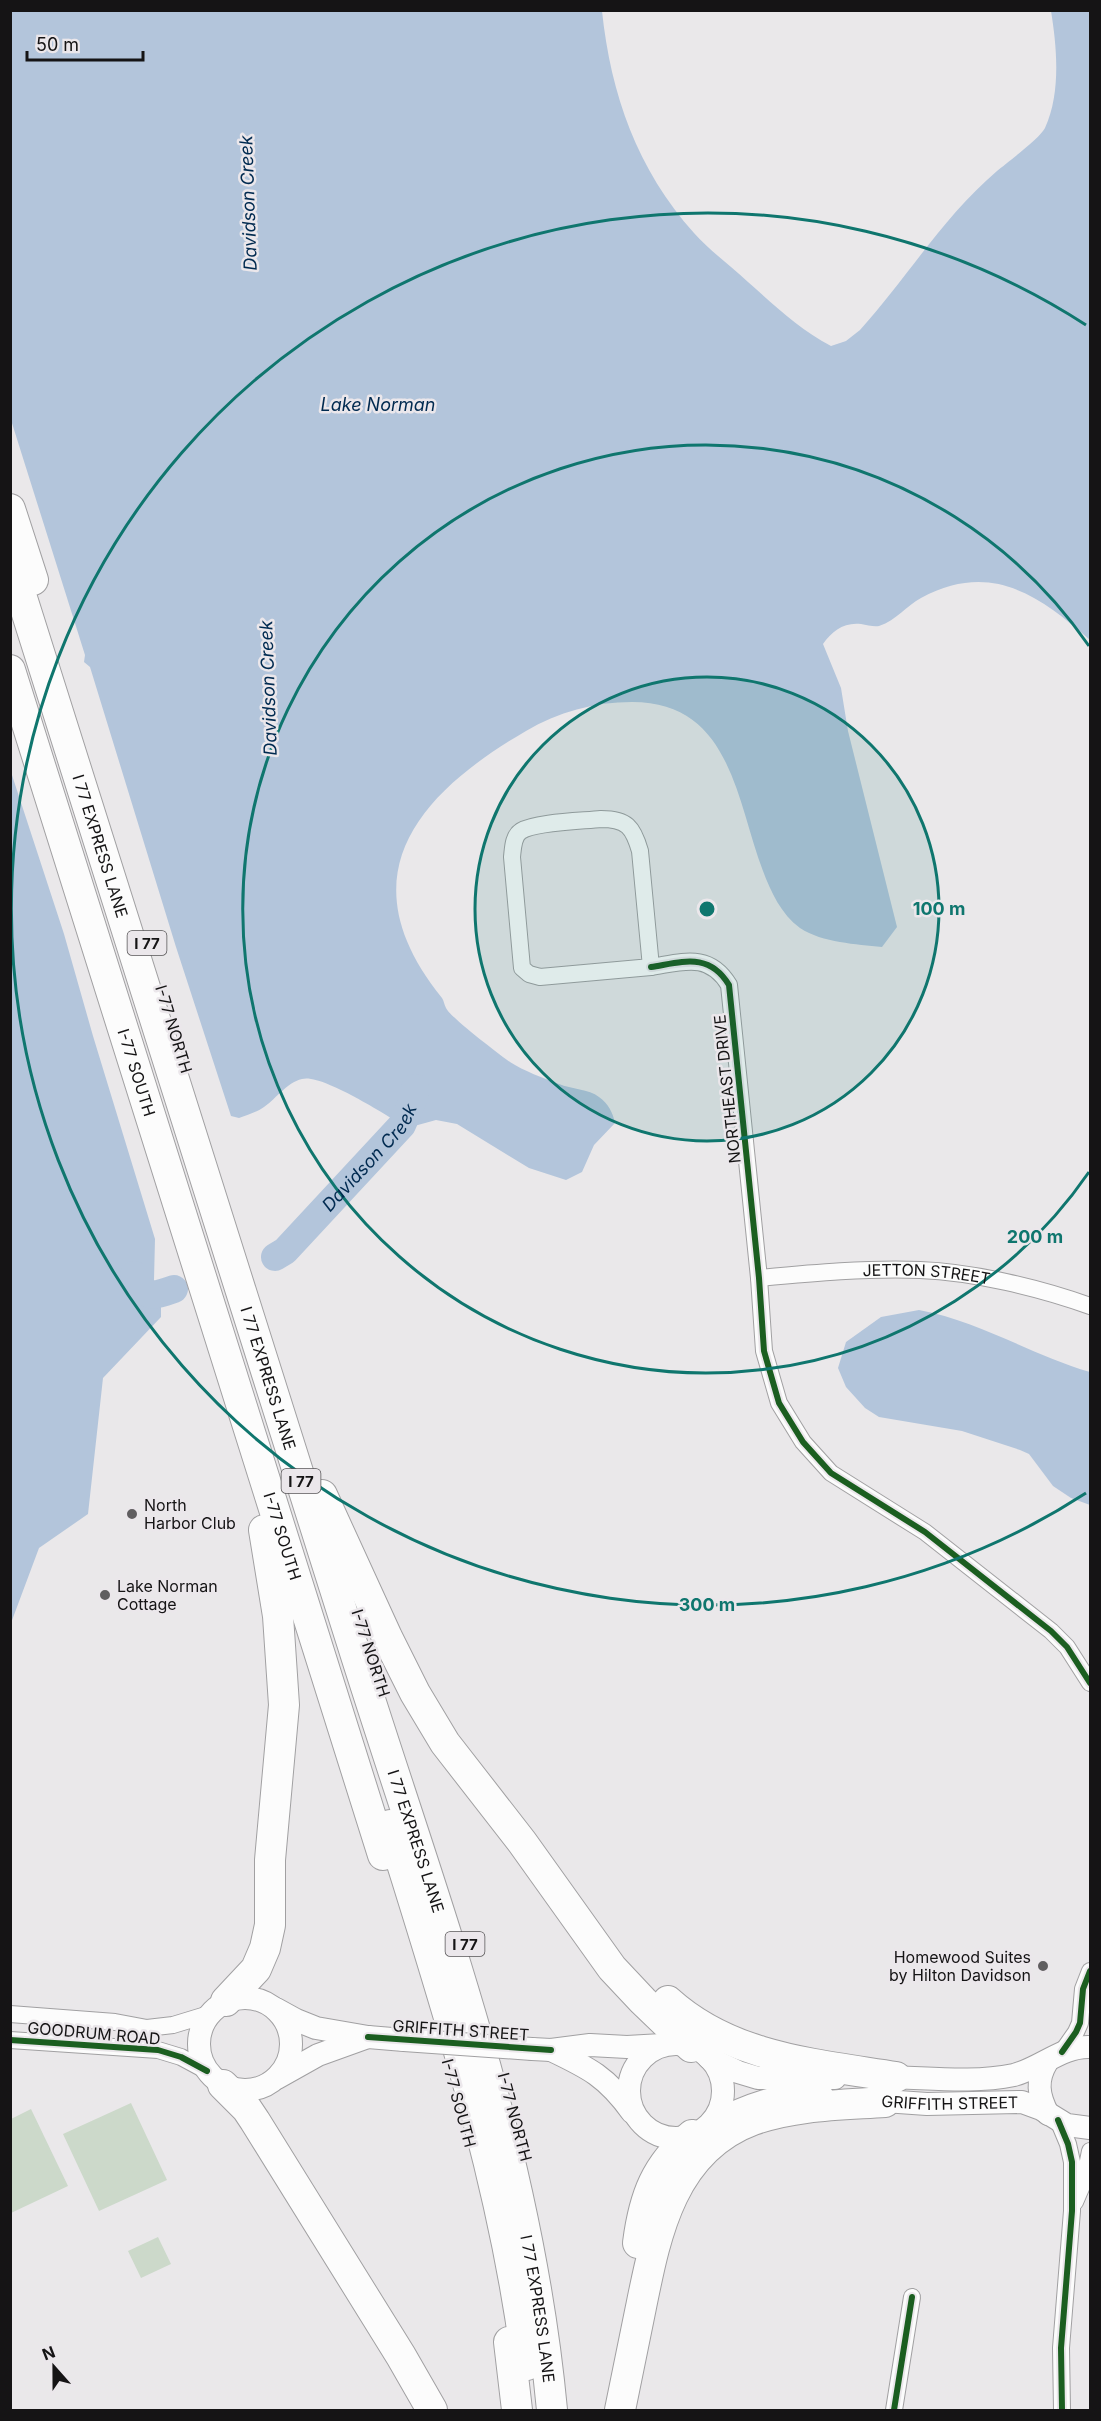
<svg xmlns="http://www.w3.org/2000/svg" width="1101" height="2421" font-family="Inter,sans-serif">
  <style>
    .green { fill: #ccd9ca }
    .water { fill: #b3c5db }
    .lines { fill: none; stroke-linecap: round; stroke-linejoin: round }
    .river { stroke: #b3c5db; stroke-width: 28 }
    .street-casing { stroke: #a1a0a2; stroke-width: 18 }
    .secondary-casing { stroke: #a1a0a2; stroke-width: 24 }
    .highway-casing { stroke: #a1a0a2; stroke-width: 32 }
    .street { stroke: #fcfcfc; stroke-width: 16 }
    .secondary { stroke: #fcfcfc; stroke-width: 22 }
    .highway { stroke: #fcfcfc; stroke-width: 30 }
    .secondary-bridge-casing { stroke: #a1a0a2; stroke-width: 24; stroke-linecap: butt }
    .secondary-bridge { stroke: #fcfcfc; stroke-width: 22 }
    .cycleway-casing { stroke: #ebe7eb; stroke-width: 10 }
    .cycleway { stroke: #1b5e20; stroke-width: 6 }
    .ring { fill: none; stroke: #0f766e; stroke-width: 3 }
    .poi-dot { fill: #605e60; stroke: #ebe7eb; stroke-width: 2 }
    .labels { text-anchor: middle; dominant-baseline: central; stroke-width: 5; stroke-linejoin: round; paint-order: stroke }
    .shield { fill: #ebe7eb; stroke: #555355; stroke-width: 1.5 }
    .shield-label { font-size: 15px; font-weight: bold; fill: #151415 }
    .street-label { font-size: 16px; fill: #151415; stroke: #ebe7eb }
    .poi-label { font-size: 16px; fill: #151415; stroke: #ebe7eb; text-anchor: start }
    .water-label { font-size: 18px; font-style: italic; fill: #002a50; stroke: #ebe7eb }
    .centre { fill: #0f766e; stroke: #ebe7eb; stroke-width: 3 }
    .ring-label { font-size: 18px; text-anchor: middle; font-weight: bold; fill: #0f766e; stroke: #ebe7eb; stroke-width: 5; stroke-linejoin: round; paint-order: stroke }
  </style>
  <rect width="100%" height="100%" fill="#eae8ea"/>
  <path class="green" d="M131,2103L167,2180L99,2211L63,2134Z
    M31,2109L68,2186L11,2213V2119Z
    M158,2237L171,2264L141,2278L128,2251Z"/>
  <path class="water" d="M10,11H602C611,95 637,169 694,233C710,251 731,266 748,282C774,305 800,330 831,346L846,341L860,330C907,278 943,217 997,171C1008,162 1040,138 1045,128C1061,93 1057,48 1051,11H1090V640C1038,594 990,561 921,598C906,606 897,620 879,626C874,627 867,625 861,624C844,622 832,631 823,644L841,688L848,731L897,927L882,947C856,944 823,943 800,928C781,914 771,892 763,871C736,800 731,702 632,702C594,702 558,712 526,731C414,796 346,879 442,998C444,1001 444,1004 446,1008C450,1017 500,1055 510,1062C524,1071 543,1078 559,1084C571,1089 589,1089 599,1097C608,1103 613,1113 615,1123L594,1145L582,1172L566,1180L529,1168L457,1124L436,1120L407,1128C388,1116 321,1073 302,1079C286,1083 277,1098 264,1107C257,1112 247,1115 239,1118L231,1116L176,947L90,667L84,662L85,655L11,420Z
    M10,769L64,934L93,1036L155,1239L154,1280L161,1293V1317L103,1378L88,1514L39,1548L11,1623Z
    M919,1310C979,1321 1032,1355 1090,1372V1505L1071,1498L1053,1486L1029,1454L1020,1450L962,1431L879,1417L865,1408L846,1387L838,1368L846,1342L881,1317Z"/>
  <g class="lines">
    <g class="river">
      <path id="s1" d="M275,1257L285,1251L402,1125L415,1095V1088"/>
      <path d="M134,1275C144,1299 151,1297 174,1289"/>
    </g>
    <defs>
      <g id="street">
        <path d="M601,819C627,819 633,827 640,851L651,967L540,977L529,974L522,968L512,857C513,848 513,836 521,831C535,822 583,821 601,819Z"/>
        <path d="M651,967C683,962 709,952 729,985L759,1278L764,1351L779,1403L803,1442L831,1473L925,1532L1051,1631L1067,1647L1090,1683"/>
        <path id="s2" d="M759,1278C813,1273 866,1268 920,1270C973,1272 1040,1288 1090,1306"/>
        <path d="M10,2014L115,2022L147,2028L173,2025L209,2014"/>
        <path d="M10,2040L158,2050L181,2057L207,2071"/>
        <path d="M1062,2052L1076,2032L1080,2023L1083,1989L1090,1971"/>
        <path d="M1058,2120L1068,2144L1072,2162V2211L1061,2348L1062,2410"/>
        <path d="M1075,2202L1084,2181L1090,2151"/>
        <path d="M894,2410L912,2297"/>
      </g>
      <g id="secondary">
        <circle cx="245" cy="2044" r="46"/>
        <path d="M276,2009L296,2020L316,2028L368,2037L404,2040"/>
        <circle cx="676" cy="2091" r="47"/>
        <path d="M532,2049L551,2050L590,2045L627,2047L662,2045"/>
        <path d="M551,2050C589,2068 607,2077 632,2112"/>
        <path d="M709,2058L738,2072L758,2078H835"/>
        <path d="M1047,2062C1036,2080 1038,2095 1048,2114"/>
        <path d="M880,2077C924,2077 970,2084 1014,2075C1041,2068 1062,2046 1090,2047"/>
        <path d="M277,2078L318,2055L368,2037"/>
        <path id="s3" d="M870,2100L927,2104L1022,2102L1041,2109L1067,2125L1090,2128"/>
        <path d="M710,2124C745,2106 781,2091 822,2095"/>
      </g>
      <g id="highway">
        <path d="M10,509L33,580"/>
        <path id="s4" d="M10,560C124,921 238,1282 352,1643C432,1898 527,2141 552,2410"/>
        <path id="s5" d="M10,670L383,1855"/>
        <path d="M322,1495L387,1637L415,1693L445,1743L522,1842L612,1968L643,2001L691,2047"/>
        <path d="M390,1825C445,2003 504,2180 527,2365"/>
        <path d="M226,2001L256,1969L265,1948L270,1925V1860L284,1705L278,1616L264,1530"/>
        <path d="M668,2001C731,2058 815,2064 896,2077"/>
        <path d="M223,2085L247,2109L255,2121L401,2356L432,2410"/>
        <path d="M638,2243C644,2196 656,2165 692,2135"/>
        <path d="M509,2342L517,2410"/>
        <path d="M620,2410C627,2376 634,2342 641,2307C656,2233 672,2150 753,2120C795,2105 841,2105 885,2102"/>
      </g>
    </defs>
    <use href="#street" class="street-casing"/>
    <use href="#secondary" class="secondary-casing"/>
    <use href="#highway" class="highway-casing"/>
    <use href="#street" class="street"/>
    <use href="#secondary" class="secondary"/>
    <use href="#highway" class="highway"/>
    <defs>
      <path id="secondary-bridge" d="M404,2040L532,2049"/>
    </defs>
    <use href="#secondary-bridge" class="secondary-bridge-casing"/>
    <use href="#secondary-bridge" class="secondary-bridge"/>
    <defs>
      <path id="cycleway" d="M651,967C683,962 709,952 729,985L759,1278L764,1351L779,1403L803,1442L831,1473L925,1532L1051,1631L1067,1647L1090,1683
        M368,2037L551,2050
        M10,2040L158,2050L181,2057L207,2071
        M1062,2052L1076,2032L1080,2023L1083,1989L1090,1971
        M1058,2120L1068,2144L1072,2162V2211L1061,2348L1062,2410
        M894,2410L912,2297"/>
    </defs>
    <use href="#cycleway" class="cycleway-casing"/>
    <use href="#cycleway" class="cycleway"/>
  </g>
  <circle cx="707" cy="909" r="232" fill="#0f766e" fill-opacity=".12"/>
  <g class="ring">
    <circle cx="707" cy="909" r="232"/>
    <path d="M1089 1172A464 464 0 1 1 1089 646"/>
    <path d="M1086 1493A696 696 0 1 1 1086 325"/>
  </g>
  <g class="poi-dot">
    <circle cx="132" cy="1514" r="6"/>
    <circle cx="105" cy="1595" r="6"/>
    <circle cx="1043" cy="1966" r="6"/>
  </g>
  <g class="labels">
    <g class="shield">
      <rect x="127.5" y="931" width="39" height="24" rx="4.5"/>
      <rect x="281.5" y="1469" width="39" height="24" rx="4.5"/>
      <rect x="445.5" y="1932" width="39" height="24" rx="4.5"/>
    </g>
    <g class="shield-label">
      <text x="147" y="943">I 77</text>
      <text x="301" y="1481">I 77</text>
      <text x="465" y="1944">I 77</text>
    </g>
    <g class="street-label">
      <text stroke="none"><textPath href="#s4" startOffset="300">I 77 EXPRESS LANE</textPath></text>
      <text transform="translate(174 1029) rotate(73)">I-77 NORTH</text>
      <text stroke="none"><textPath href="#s5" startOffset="422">I-77 SOUTH</textPath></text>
      <text transform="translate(727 1089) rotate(-96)">NORTHEAST DRIVE</text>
      <text stroke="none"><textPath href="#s2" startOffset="168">JETTON STREET</textPath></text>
      <text stroke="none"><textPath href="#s4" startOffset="858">I 77 EXPRESS LANE</textPath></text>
      <text stroke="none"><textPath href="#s5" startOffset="908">I-77 SOUTH</textPath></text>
      <text transform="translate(371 1653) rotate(72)">I-77 NORTH</text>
      <text stroke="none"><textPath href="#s4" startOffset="1344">I 77 EXPRESS LANE</textPath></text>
      <text transform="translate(461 2030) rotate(4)">GRIFFITH STREET</text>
      <text transform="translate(94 2033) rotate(5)">GOODRUM ROAD</text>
      <text stroke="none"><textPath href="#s3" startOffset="80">GRIFFITH STREET</textPath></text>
      <text transform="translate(459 2103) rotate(75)">I-77 SOUTH</text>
      <text transform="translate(515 2117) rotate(75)">I-77 NORTH</text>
      <text stroke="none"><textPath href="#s4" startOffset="1828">I 77 EXPRESS LANE</textPath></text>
    </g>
    <g class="poi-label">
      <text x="144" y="1505">North<tspan x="144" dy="18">Harbor Club</tspan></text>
      <text x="117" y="1586">Lake Norman<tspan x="117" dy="18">Cottage</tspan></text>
      <text x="1031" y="1957" text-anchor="end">Homewood Suites<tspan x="1031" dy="18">by Hilton Davidson</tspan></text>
    </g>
    <g class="water-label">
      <text transform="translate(248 203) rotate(-92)">Davidson Creek</text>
      <text x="378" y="404">Lake Norman</text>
      <text transform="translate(268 688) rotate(-92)">Davidson Creek</text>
      <text stroke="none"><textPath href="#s1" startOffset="138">Davidson Creek</textPath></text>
    </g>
  </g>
  <circle cx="707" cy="909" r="9" class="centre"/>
  <g class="ring-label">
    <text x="939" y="915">100 m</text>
    <text x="1035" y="1243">200 m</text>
    <text x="707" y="1611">300 m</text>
  </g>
  <rect width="1101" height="2421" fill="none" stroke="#151415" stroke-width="24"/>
  <g transform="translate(54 2367) rotate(339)" stroke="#ebe7eb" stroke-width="4.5" paint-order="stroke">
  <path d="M0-4.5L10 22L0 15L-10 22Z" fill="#151415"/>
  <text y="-9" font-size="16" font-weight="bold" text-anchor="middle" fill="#151415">N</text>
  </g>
  <path d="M27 51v9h116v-9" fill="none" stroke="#151415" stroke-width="3"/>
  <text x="36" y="51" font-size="18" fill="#151415" stroke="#ebe7eb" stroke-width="4.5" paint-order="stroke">50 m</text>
</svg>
